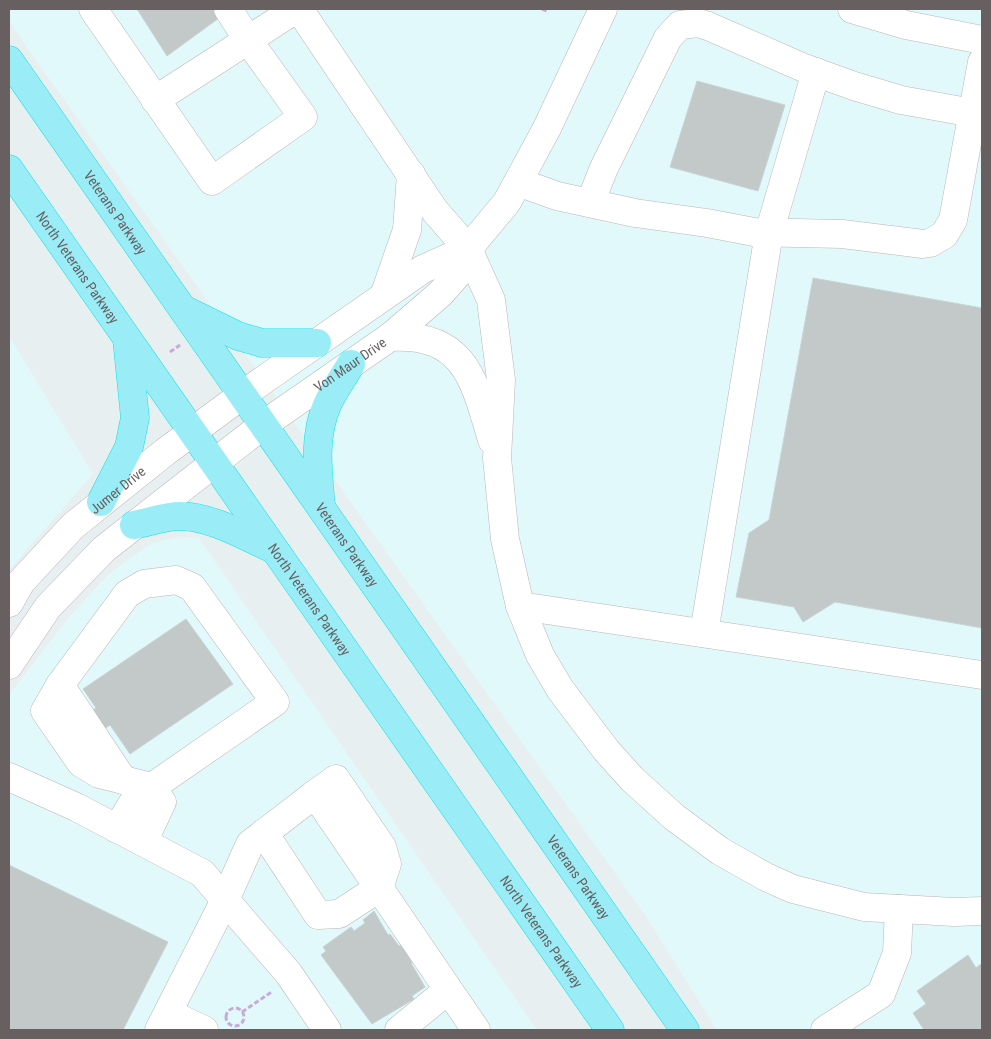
<svg xmlns="http://www.w3.org/2000/svg" width="991" height="1039" font-family="'Roboto Condensed',sans-serif">
  <style>
    .commercial { fill: #e2f9fc }
    .building { fill: #c3c9c9; stroke: #c7d4d5 }
    .lines { fill: none; stroke-linecap: round; stroke-linejoin: round }
    .minor-casing { stroke: #bbb5b5; stroke-width: 29 }
    .highway-casing { stroke: #10e0e9; stroke-width: 29 }
    .path { stroke: #c6abd7; stroke-width: 3; stroke-dasharray: 5 2.5; stroke-linecap: butt }
    .minor { stroke: #fff; stroke-width: 28 }
    .highway { stroke: #9aedf6; stroke-width: 28 }
    .labels { text-anchor: middle; dominant-baseline: central; stroke-width: 4; stroke-linejoin: round; paint-order: stroke }
    .street-label { font-size: 14px; fill: #675f60; stroke: #fff }
  </style>
  <rect width="100%" height="100%" fill="#e8eff0"/>
  <path class="commercial" d="M9,9H982V1030H717L647,918L28,49L9,20Z
    M9,336L93,474L9,570Z
    M182,537L199,538L537,1030H9V695L70,616L109,574L151,543Z"/>
  <path class="building" d="M137,9H213L219,18L167,56Z
    M697,81L785,105L758,191L670,167Z
    M813,278L982,308V628L835,602L803,622L794,607L736,597L749,533L769,520Z
    M186,619L233,684L130,754L110,725L79,746L67,728L96,708L83,689Z
    M9,865L168,942L123,1030H9Z
    M374,911L388,935L390,934L399,946L401,945L412,962L411,963L425,987L412,996L414,999L372,1024L321,955L326,951L323,947L351,927L354,931L365,923L363,920Z
    M968,955L976,968L982,963V1030H924L913,1013L926,1004L917,991Z"/>
  <g class="lines">
    <defs>
      <g id="minor">
        <path d="M93,9L212,181L303,117L248,40L296,9"/>
        <path d="M299,9L435,211L468,249L491,300L501,380L497,458L500,488L505,539L520,606L540,655L560,689L606,750L632,779L674,817L720,851L766,877L793,889L864,907L954,912L982,911"/>
        <path d="M852,9L906,25L982,40"/>
        <path d="M155,100L248,40L228,9"/>
        <path d="M518,182L557,196L635,213L707,223L754,232L842,234L923,244L930,243L944,235L953,220L982,62"/>
        <path d="M590,203L604,168L668,38L680,25L698,23L708,26L804,68L854,86L901,100L973,113"/>
        <path d="M384,296L407,230L411,174"/>
        <path d="M390,337C465,333 474,379 492,440"/>
        <path d="M176,580L192,587L275,702L152,787L99,774L81,763L45,711L60,685L127,594L144,584Z"/>
        <path id="s1" d="M9,603L21,582L73,526L165,452L242,395L423,269L468,249"/>
        <path d="M520,606L982,675"/>
        <path d="M704,633L769,233L816,72"/>
        <path id="s2" d="M9,665L48,607L104,549L263,425L390,337L440,294L456,276L468,249L507,202L547,128L603,9"/>
        <path d="M60,685L123,780"/>
        <path d="M9,777L76,807L202,873L289,974L327,1030"/>
        <path d="M117,829L138,794L152,787L162,802L143,842"/>
        <path d="M264,833L318,915L339,914L379,888L387,864L382,847L336,779L315,794"/>
        <path d="M168,1013L204,1030"/>
        <path d="M159,1030L226,898L250,844L315,794L476,1030"/>
        <path d="M399,1030L448,990"/>
        <path d="M825,1030L881,994L897,953L899,909"/>
      </g>
      <g id="highway">
        <path id="s3" d="M9,60L685,1030"/>
        <path id="s4" d="M9,169L610,1030"/>
        <path d="M185,310L238,336L262,343H317"/>
        <path d="M101,502L129,447L135,418L127,339"/>
        <path d="M321,506C318,472 313,438 327,405C333,391 343,378 351,364"/>
        <path d="M134,525C149,522 166,516 180,516C213,517 244,536 273,549"/>
      </g>
    </defs>
    <use href="#minor" class="minor-casing"/>
    <use href="#highway" class="highway-casing"/>
    <path class="path" d="M542,9L549,12
      M170,352L180,345
      M226 1017a9 9 0 1 1 18 0a9 9 0 1 1-18 0Z
      M242,1012L273,991"/>
    <use href="#minor" class="minor"/>
    <use href="#highway" class="highway"/>
  </g>
  <g class="labels">
    <g class="street-label">
      <text stroke="none"><textPath href="#s3" startOffset="186">Veterans Parkway</textPath></text>
      <text stroke="none"><textPath href="#s4" startOffset="120">North Veterans Parkway</textPath></text>
      <text stroke="none"><textPath href="#s2" startOffset="458">Von Maur Drive</textPath></text>
      <text stroke="none"><textPath href="#s1" startOffset="158">Jumer Drive</textPath></text>
      <text stroke="none"><textPath href="#s3" startOffset="591">Veterans Parkway</textPath></text>
      <text stroke="none"><textPath href="#s4" startOffset="525">North Veterans Parkway</textPath></text>
      <text stroke="none"><textPath href="#s3" startOffset="996">Veterans Parkway</textPath></text>
      <text stroke="none"><textPath href="#s4" startOffset="930">North Veterans Parkway</textPath></text>
    </g>
  </g>
  <rect width="991" height="1039" fill="none" stroke="#675f60" stroke-width="20"/>
</svg>
